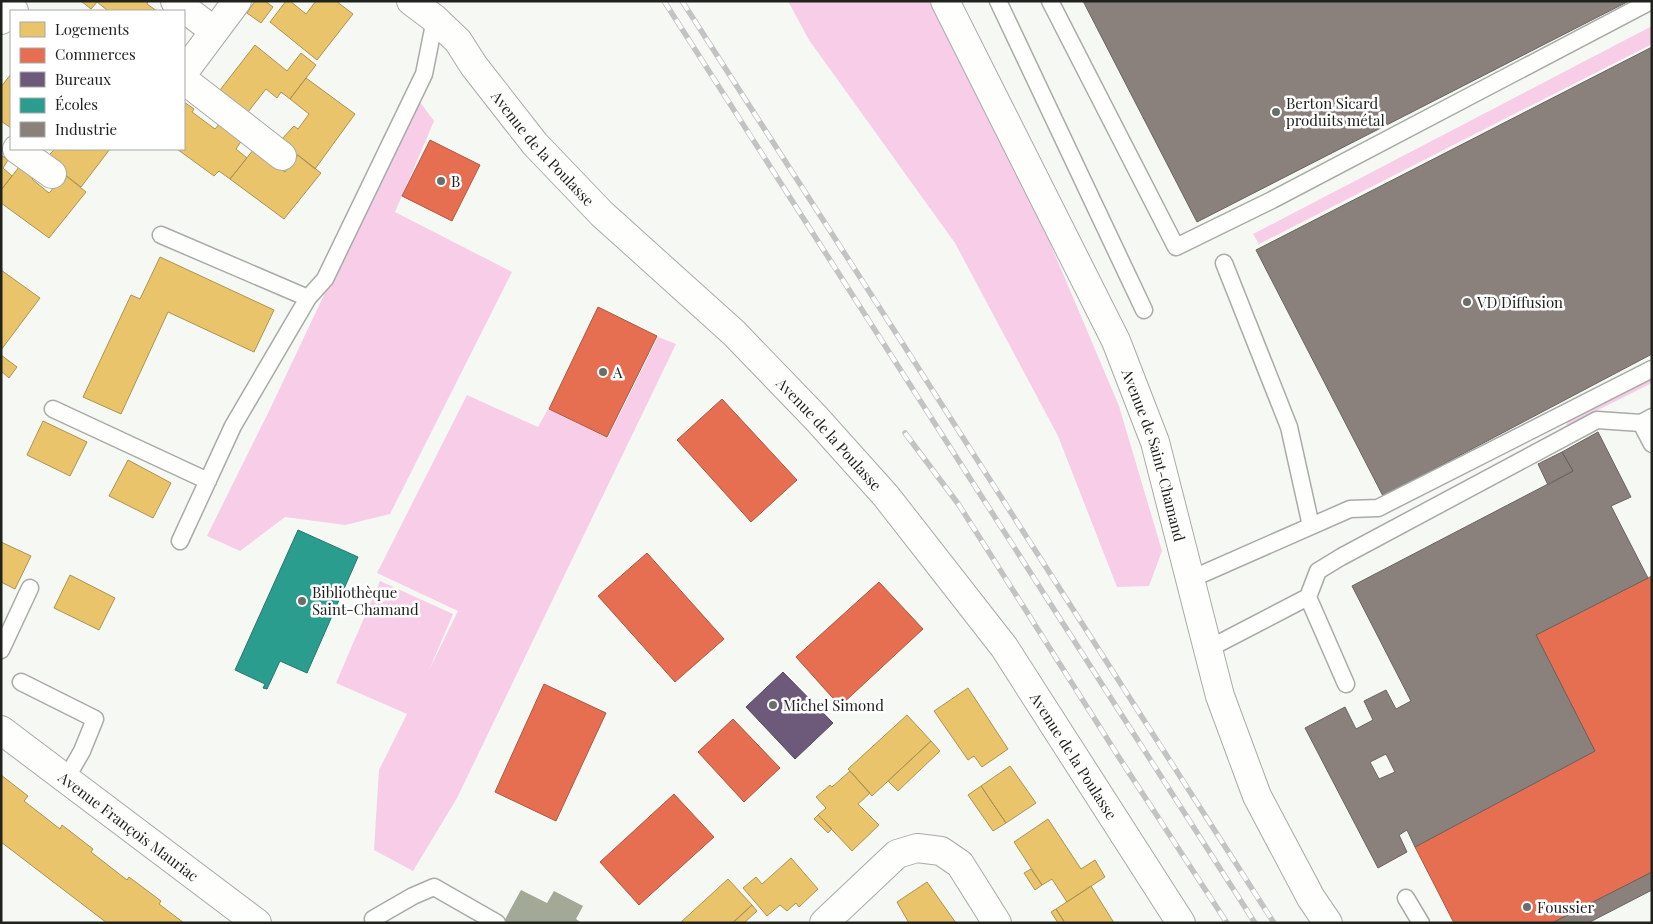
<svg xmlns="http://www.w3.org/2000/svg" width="1653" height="924" font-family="'Playfair Display',serif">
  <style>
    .green { fill: #f8cde8 }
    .homes { fill: #e9c46a; stroke: #ad9353 }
    .shops { fill: #e76f51; stroke: #ab5842 }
    .offices { fill: #6d597a; stroke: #56485e }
    .schools { fill: #2a9d8f; stroke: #27786d }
    .industry { fill: #8a817c; stroke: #6a6460; fill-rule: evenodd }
    .building { fill: #a2a996 }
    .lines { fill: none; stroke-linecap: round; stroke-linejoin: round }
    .lane-casing { stroke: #a9aba7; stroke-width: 19 }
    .street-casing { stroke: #a9aba7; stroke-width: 30 }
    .secondary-casing { stroke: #a9aba7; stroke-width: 30 }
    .lane { stroke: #fefefd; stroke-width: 16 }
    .street { stroke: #fefefd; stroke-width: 28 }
    .secondary { stroke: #fefefd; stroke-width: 28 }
    .rail-casing { stroke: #c3c3c3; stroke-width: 5.5 }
    .rail { stroke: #fff; stroke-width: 4; stroke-dasharray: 11; stroke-linecap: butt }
    .poi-dot { fill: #6b6d69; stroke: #fff; stroke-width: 2 }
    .labels { text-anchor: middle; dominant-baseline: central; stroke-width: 5; stroke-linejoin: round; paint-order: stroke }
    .poi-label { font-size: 15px; fill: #20221e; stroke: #fff; text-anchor: start }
    .street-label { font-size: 15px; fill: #20221e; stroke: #fff }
  </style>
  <rect width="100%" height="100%" fill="#f6f8f3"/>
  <path class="green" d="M788,1H931L1047,236L1119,406L1162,551L1149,586L1117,587L1058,436L955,243L809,40Z
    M1652,26V44L1259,244L1253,234Z
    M417,98L434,121L395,212L512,272L390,514L345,525L285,517L240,551L207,536L271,407Z
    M658,337L676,344L457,798L413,871L374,850L379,770L407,714L336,683L380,581L453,614L429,670L458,611L377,573L467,395L538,427L548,409L608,438Z
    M1652,377V383L1566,426L1569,418Z"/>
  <path class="homes" d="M81,1H98L91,9Z
    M98,1H148L147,4L157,11H106L107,10L97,2Z
    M255,1H265L273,7L261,23L247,13Z
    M286,1H290L306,14L316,1H336L353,14L317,60L270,22Z
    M255,45L287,71L301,53L316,65L290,99L281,92L277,98L266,89L248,112L220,90Z
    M11,74V128L1,121V87Z
    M306,78L355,114L315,169L280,141L294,126L298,129L309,114L290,99Z
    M184,102L194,109L192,112L215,129L221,122L242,140L236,149L247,158L230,179L219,171L214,176L177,149H184Z
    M257,145L269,159L285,172L298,155L321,173L284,219L230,179Z
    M55,149H110L81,187L45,159Z
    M1,155L8,160L3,168L12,176L1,190Z
    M23,162L37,173L32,179L49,193L65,175L86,192L49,238L1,203V190Z
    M160,257L274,310L254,352L168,312L121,414L83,397L131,295L140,299Z
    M1,270L40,298L1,350Z
    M1,355L17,367L9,378L1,371Z
    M43,421L87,442L70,476L27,455Z
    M128,460L171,483L153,518L109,496Z
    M1,542L31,556L15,589L1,582Z
    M70,575L115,598L99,630L54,608Z
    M968,688L1008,749L982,767L974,756L968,760L934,711Z
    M907,715L931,741L872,796L848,769Z
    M931,741L940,751L898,791L888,781Z
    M1010,766L1036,803L1006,823L981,786Z
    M850,771L870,793L858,804L879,825L852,851L818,815L826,808L816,797L830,785L832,787Z
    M1,775L28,796L24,801L60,829L62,825L93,849L91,852L127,880L129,877L161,901L159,904L184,923H107L1,842Z
    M981,786L1006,823L993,831L968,795Z
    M818,815L832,829L828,833L814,819Z
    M1048,819L1081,869L1095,860L1105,877L1067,902L1052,879L1042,885L1014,842Z
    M791,858L818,889L799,907L796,903L787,911L780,905L767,916L743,888L756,877L762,884Z
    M1031,869L1042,885L1035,890L1024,873Z
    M728,879L752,905L732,923H680Z
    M927,882L956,923H909L897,902Z
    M1091,886L1114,923H1065L1056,909Z
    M752,905L757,911L744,923H733Z
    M1056,909L1065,923H1058L1051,912Z"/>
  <path class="shops" d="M430,140L480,165L452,221L402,196Z
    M598,307L657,336L607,437L549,409Z
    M722,399L797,480L751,522L677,440Z
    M647,553L724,639L675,682L598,596Z
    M1652,576V872L1552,923H1454L1415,847L1595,751L1536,635Z
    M879,582L923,629L840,706L796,657Z
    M544,684L606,713L556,821L495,792Z
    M733,719L780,768L744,802L698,752Z
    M674,794L714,837L639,905L600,862Z"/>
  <path class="offices" d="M783,672L833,723L795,759L746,707Z"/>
  <path class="schools" d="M298,530L358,557L307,673L280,661L267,689L263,688L265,684L235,670Z"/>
  <path class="industry" d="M1083,1H1629L1197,222Z
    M1652,47V354L1383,496L1256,250Z
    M1598,432L1631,497L1611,506L1648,578L1536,635L1595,751L1415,847L1407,830L1399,835L1407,852L1378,868L1305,728L1345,707L1356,729L1373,720L1364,701L1386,690L1396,709L1411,701L1352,586L1573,471L1562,452ZM1386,754L1395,772L1379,779L1370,762Z
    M1562,452L1573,471L1548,485L1538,464Z
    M1652,872V890L1588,923H1552Z"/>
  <path class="building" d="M521,890L547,903L554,891L583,906L576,919L582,923H503Z"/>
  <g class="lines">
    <defs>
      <path id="lane" d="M998,1L1144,310
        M1050,1L1176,247L1272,200L1651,1
        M161,235L308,298L325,279L424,74L435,19
        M1224,263L1289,427L1311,526
        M53,409L208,481
        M1652,417L1641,423L1652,444
        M180,541L233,426L308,298
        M1191,579L1350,509L1378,508L1652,369
        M1308,597L1318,571L1341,557L1597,420L1641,423
        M1208,649L1308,597L1346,684
        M1,650L30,588
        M21,682L95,719L82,751L66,779
        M1406,898L1421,923
        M373,919L413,896L434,887L497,923"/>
      <g id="street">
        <path d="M175,1L214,31"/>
        <path id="s1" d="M945,1L1116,341L1155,442L1220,696L1257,796L1311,898L1328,923"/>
        <path d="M1,20L11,9L14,11"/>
        <path d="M184,72L237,1"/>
        <path d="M184,80L282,156"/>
        <path d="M17,149L52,174"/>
        <path id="s2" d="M1,730L257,923"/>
        <path d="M824,923L897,854L917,848L941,851L960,864L997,923"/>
      </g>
      <g id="secondary">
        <path id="s3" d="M411,1L435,19L458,41L474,66L535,144L602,214L734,333L816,418L886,496L1004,647L1181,923"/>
      </g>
    </defs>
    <use href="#lane" class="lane-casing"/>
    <use href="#street" class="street-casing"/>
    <use href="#secondary" class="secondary-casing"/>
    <use href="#lane" class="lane"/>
    <use href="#street" class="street"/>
    <use href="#secondary" class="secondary"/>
    <defs>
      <path id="rail" d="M664,1L1255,923
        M682,1L901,341L1274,923
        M905,433L959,505L1120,759L1227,923"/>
    </defs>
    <use href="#rail" class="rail-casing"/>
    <use href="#rail" class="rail"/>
  </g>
  <g class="poi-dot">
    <circle cx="1276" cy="112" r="5"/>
    <circle cx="441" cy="181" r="5"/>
    <circle cx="1467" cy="302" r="5"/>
    <circle cx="603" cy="372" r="5"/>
    <circle cx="302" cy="601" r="5"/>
    <circle cx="773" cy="705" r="5"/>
    <circle cx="1527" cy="907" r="5"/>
  </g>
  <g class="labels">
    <g class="poi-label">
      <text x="1286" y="103">Berton Sicard<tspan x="1286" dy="17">produits métal</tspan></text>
      <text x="451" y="181">B</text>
      <text x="1477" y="302">VD Diffusion</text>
      <text x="613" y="372">A</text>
      <text x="312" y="592">Bibliothèque<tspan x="312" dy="17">Saint-Chamand</tspan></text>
      <text x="783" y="705">Michel Simond</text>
      <text x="1537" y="907">Foussier</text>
    </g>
    <g class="street-label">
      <text stroke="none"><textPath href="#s3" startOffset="199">Avenue de la Poulasse</textPath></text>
      <text stroke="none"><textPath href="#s3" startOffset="604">Avenue de la Poulasse</textPath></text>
      <text stroke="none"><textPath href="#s1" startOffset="501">Avenue de Saint-Chamand</textPath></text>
      <text stroke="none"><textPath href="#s3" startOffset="1009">Avenue de la Poulasse</textPath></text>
      <text stroke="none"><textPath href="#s2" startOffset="160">Avenue François Mauriac</textPath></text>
    </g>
  </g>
  <rect width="1653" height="924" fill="none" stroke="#20221e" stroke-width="5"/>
  <rect x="10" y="10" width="175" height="140" fill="#ffffff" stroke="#a6a7a5"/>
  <rect x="20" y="22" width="25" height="15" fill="#e9c46a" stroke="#a6a7a5"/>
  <text x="55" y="35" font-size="15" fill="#20221e">Logements</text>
  <rect x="20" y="48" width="25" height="15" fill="#e76f51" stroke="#a6a7a5"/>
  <text x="55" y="60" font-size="15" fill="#20221e">Commerces</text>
  <rect x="20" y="72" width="25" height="15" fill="#6d597a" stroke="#a6a7a5"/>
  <text x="55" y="85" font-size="15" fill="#20221e">Bureaux</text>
  <rect x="20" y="98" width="25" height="15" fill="#2a9d8f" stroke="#a6a7a5"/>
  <text x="55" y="110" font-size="15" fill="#20221e">Écoles</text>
  <rect x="20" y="122" width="25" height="15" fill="#8a817c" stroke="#a6a7a5"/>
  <text x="55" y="135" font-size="15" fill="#20221e">Industrie</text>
</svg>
